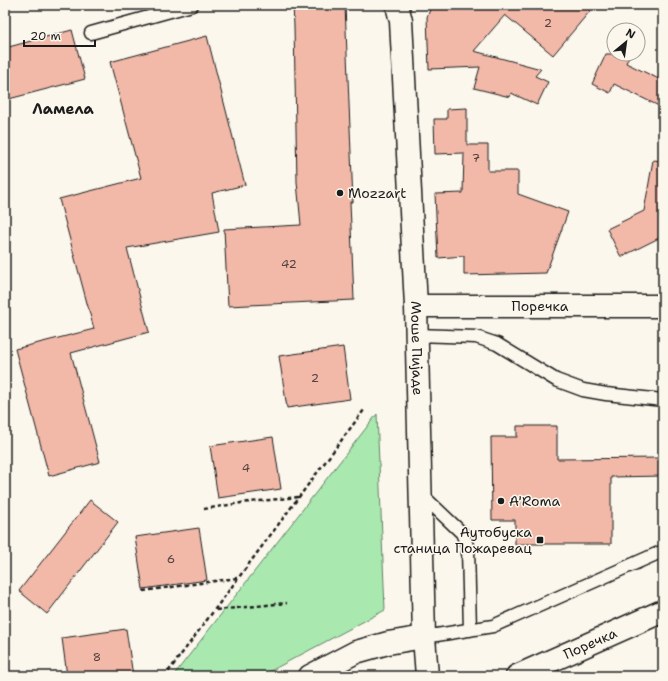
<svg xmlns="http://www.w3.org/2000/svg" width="668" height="681" font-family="'Shantell Sans',sans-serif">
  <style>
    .green { fill: #a9e8af; stroke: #628266 }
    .building { fill: #f2b9a9; stroke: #1c1c1c }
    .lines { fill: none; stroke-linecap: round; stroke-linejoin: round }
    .lane-casing { stroke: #1c1c1c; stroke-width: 15 }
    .street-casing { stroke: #1c1c1c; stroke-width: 25 }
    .secondary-casing { stroke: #1c1c1c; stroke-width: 25 }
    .path { stroke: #1c1c1c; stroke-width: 2.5; stroke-dasharray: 4 3; stroke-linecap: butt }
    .lane { stroke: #fbf7ec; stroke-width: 12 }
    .street { stroke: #fbf7ec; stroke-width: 22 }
    .secondary { stroke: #fbf7ec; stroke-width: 22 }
    .rail-casing { stroke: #1c1c1c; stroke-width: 4.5 }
    .rail { stroke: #fbf7ec; stroke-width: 3; stroke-dasharray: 9; stroke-linecap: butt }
    .poi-dot { fill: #1c1c1c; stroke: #fbf7ec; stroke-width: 1.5 }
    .labels { text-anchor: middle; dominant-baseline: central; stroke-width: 3; stroke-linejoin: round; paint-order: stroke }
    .number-label { font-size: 12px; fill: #52433f }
    .poi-label { font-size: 14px; fill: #1c1c1c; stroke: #fbf7ec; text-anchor: start }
    .street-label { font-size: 14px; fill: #1c1c1c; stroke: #fbf7ec }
    .neighbourhood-label { font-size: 15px; font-weight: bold; fill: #1c1c1c; stroke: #fbf7ec }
  </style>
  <rect width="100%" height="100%" fill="#fbf7ec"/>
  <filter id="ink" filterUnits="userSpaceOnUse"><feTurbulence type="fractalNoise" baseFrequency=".025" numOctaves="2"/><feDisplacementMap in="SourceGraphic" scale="8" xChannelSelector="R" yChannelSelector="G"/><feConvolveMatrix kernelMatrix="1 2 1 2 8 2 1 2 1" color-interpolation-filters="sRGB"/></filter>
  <g filter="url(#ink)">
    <path class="green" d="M377,414L385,610L261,676H173Z"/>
    <path class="building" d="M293,5H345L353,202H350L354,300L228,306L224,229L301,225L297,182L294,26Z
      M432,5H595L553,55L505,15L474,51L541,69L535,76L548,82L537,105L511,93L510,97L474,88L480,67L429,69L427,17Z
      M72,30L85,79L5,100V48Z
      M207,36L245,185L212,193L219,232L127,248L149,332L71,353L100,462L49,476L15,349L94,329L59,199L141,178L110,62Z
      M606,54H630L626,63L663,81V108L614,84L610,93L592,84Z
      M467,108V145H488V171H518V194L568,212L546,273L464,275V256L438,258L435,194L463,193L464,153L435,154L434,119H447V109Z
      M653,160L663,161V236L621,257L607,229L644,211Z
      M343,347L350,399L287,408L279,356Z
      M517,426H557V459L663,458V476L611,477V544H515V520H492L491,437H517Z
      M273,437L281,489L218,498L210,446Z
      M90,500L118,522L47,614L19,591Z
      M199,528L207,580L143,589L135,537Z
      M126,629L133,676H67L62,638Z"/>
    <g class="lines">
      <defs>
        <path id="lane" d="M91,33L192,5
          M416,335L476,337L497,344L556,380L583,390L606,394L663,400
          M421,494L462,533L468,548L470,630
          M424,637L493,626L663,551"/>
        <g id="street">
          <path id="s1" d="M416,306H663"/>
          <path d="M310,676L356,652L388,643L424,637"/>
          <path id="s2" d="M517,676L663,611"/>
        </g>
        <g id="secondary">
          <path id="s3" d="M397,5L401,21L416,306L424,637L427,676"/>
        </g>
      </defs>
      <use href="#lane" class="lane-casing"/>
      <use href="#street" class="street-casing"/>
      <use href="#secondary" class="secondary-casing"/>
      <path class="path" d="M204,509L241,503L298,497
        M143,591L237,578
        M216,610L287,603
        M163,676L168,672L364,410"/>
      <use href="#lane" class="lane"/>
      <use href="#street" class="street"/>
      <use href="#secondary" class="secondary"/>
      <defs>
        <path id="rail" d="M655,676L663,672"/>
      </defs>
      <use href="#rail" class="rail-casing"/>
      <use href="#rail" class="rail"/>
    </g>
  </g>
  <g class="poi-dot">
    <circle cx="340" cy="193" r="4"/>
    <circle cx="501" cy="501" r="4"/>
    <rect x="536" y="536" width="8" height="8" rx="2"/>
  </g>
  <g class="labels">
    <g class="number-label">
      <text x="548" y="23">2</text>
      <text x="476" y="158">7</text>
      <text x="289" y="264">42</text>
      <text x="315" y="378">2</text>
      <text x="246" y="468">4</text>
      <text x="171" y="559">6</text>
      <text x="97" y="657">8</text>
    </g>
    <g class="poi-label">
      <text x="348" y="193">Mozzart</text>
      <text x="509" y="501">A'Roma</text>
      <text x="532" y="532" text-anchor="end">Аутобуска<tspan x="532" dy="16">станица Пожаревац</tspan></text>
    </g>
    <g class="street-label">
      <text stroke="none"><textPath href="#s1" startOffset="124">Поречка</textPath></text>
      <text stroke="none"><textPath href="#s3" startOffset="344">Моше Пијаде</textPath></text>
      <text stroke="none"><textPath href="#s2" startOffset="80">Поречка</textPath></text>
    </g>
    <g class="neighbourhood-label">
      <text x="63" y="109">Ламела</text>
    </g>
  </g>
  <rect width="668" height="681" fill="none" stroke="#fbf7ec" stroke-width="20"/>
  <rect x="10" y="10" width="648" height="661" fill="none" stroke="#1c1c1c" stroke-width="1.5" filter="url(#ink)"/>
  <g transform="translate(626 42) rotate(29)"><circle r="19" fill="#fbf7ec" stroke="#a29f99"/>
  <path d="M0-3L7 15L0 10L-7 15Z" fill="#1c1c1c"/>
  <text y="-6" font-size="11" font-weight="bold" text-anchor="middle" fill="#1c1c1c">N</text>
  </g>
  <path d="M24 40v6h71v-6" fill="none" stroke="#1c1c1c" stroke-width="2"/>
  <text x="30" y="40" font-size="12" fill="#1c1c1c" stroke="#fbf7ec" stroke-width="3" paint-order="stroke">20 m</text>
</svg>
